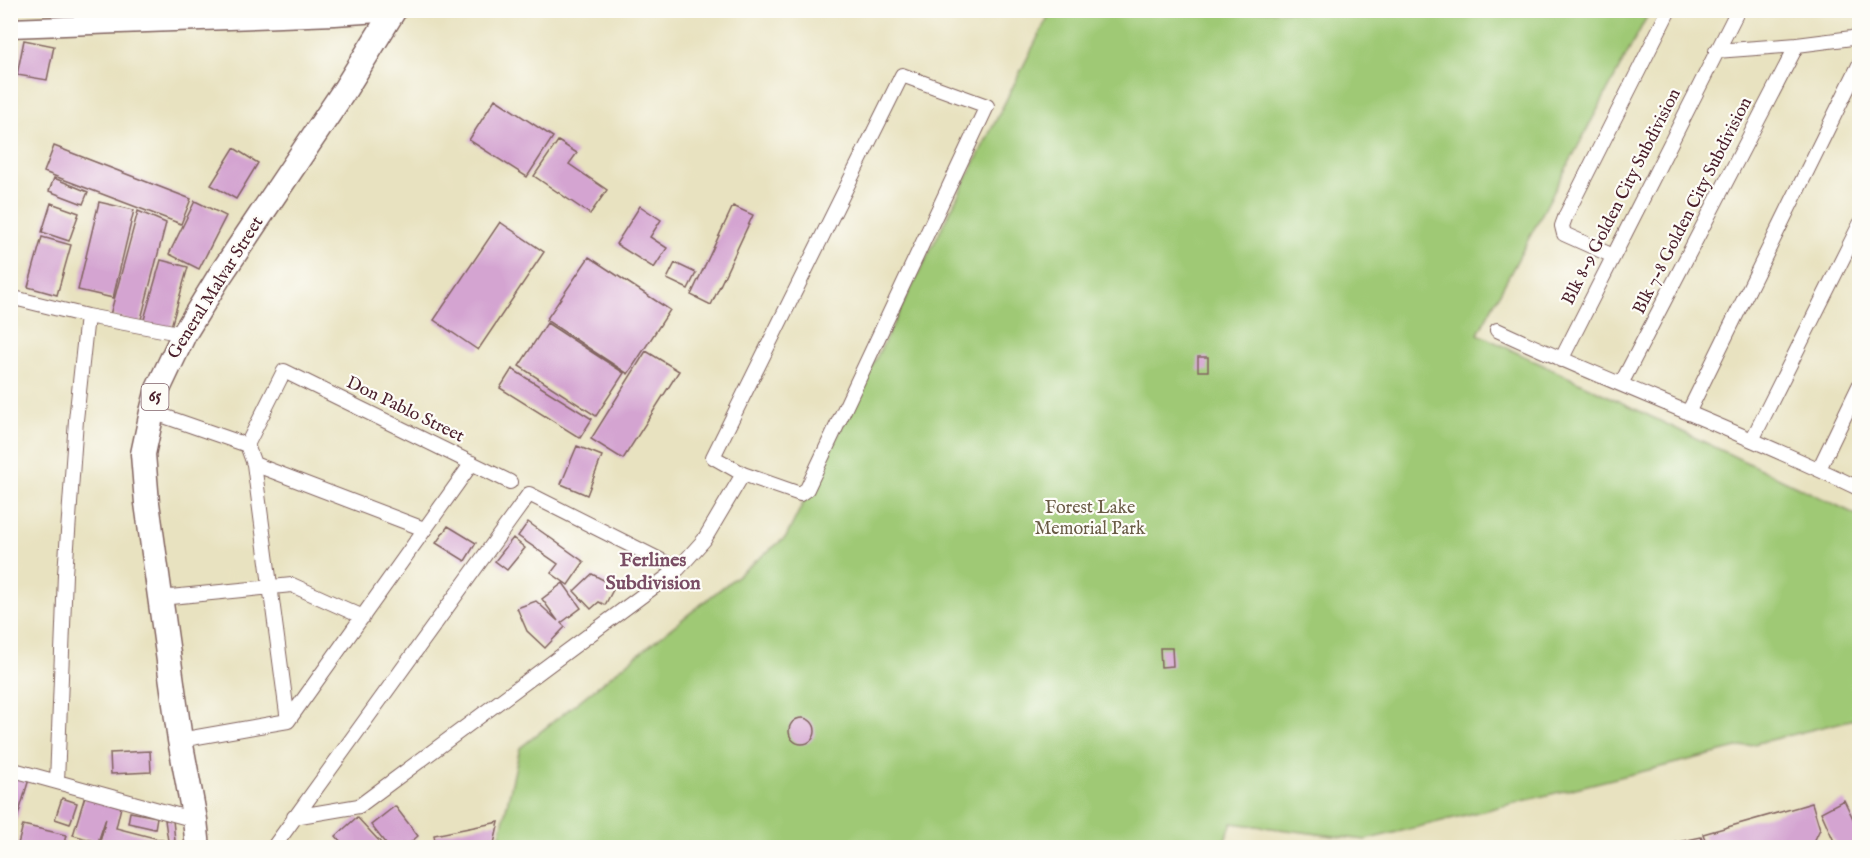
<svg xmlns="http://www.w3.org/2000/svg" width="1870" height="858" font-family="'IM FELL English',serif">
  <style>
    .green { fill: #9fc975; stroke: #747450; stroke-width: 1.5 }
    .building { fill: #d4a4d1 }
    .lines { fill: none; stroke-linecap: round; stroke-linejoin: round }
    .street-casing { stroke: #81635f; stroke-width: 16 }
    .secondary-casing { stroke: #81635f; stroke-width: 21 }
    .highway-casing { stroke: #81635f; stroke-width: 27 }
    .street { stroke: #fff; stroke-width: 14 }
    .secondary { stroke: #fff; stroke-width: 18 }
    .highway { stroke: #fff; stroke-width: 24 }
    .labels { text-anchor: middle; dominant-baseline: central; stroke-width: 4.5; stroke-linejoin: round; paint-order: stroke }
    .shield { fill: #fdfcf7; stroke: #806168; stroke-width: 1.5 }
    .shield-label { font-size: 16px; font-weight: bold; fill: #4a1f2b }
    .street-label { font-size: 18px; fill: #4a1f2b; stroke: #fdfcf7 }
    .park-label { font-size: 18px; fill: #685a45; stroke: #fdfcf7 }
    .neighbourhood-label { font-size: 20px; font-weight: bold; fill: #7a4e65; stroke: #fdfcf7 }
  </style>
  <rect width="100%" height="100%" fill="#fdfcf7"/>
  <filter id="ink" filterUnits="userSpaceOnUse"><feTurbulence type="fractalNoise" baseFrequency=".0167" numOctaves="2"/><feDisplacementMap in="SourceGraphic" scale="12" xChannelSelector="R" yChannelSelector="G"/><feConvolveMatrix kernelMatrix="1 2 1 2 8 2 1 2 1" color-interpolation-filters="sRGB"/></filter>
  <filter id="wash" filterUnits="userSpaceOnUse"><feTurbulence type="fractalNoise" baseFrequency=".008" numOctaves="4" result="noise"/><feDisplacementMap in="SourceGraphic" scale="24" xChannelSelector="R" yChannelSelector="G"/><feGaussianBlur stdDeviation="1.35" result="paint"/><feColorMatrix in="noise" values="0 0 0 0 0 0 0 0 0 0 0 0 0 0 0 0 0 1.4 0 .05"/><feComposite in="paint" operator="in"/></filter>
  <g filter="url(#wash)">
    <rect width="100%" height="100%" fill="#e8e2c0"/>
    <path class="green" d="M1051,11H1650L1478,334L1859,516V718L1365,840L1232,823L1222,848H497L520,748L786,537Z"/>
    <g id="blocks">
      <path class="building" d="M24,40L54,46L47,80L17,75Z
        M495,99L553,137L527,177L469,140Z
        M558,141L577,153L569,164L607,190L590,214L534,176Z
        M54,146L191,199L181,224L44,172Z
        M234,148L258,163L236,199L211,185Z
        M54,178L88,192L83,204L49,191Z
        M195,201L226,216L199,269L169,254Z
        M99,202L134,210L113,298L78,290Z
        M51,203L79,213L69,241L42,232Z
        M640,206L661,220L650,237L667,248L654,268L616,244Z
        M733,206L753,215L711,305L691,295Z
        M138,211L166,223L140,323L110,315Z
        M500,222L544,252L478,350L434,320Z
        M42,237L71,245L57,295L28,287Z
        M589,257L670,310L628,374L546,320Z
        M161,260L188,267L170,330L143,323Z
        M675,263L696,273L688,289L667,279Z
        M547,323L624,373L596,416L519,366Z
        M646,351L679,371L623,459L591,439Z
        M1198,357H1208V371H1198Z
        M512,369L592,419L580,438L500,388Z
        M577,446L602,456L587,495L561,484Z
        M528,522L584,562L568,585L551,573L558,564L518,536Z
        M448,526L476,543L465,561L436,543Z
        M513,538L525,548L507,570L495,561Z
        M592,574L615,586L605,605L599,602L591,609L574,591Z
        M563,583L581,608L561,623L565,627L545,648L527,631L517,608L536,601L558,621L542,599Z
        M1160,648H1172L1173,666L1161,667Z
        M789 731a13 13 0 1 1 26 0a13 13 0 1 1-26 0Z
        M150,751L151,772L111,774L110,753Z
        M10,773L29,779L17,819L10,817Z
        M85,796L121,807L116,828L178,844L179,848H105L99,846L106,818L98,842L73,835Z
        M62,798L77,803L70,824L55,819Z
        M1844,800L1860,833V848H1837L1821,812Z
        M1812,803L1820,829L1811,848H1708L1703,834Z
        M395,806L418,836L404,848H389L371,825Z
        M130,812L157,817L155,829L128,823Z
        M357,817L381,843L376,848H346L336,836Z
        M165,820H173L175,841H168Z
        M499,822L493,848H436L434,835Z
        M23,825L66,835L63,848H17Z
        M1701,837L1706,848H1671L1669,844Z"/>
    </g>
  </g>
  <g filter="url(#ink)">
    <use href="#blocks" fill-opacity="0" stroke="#81635f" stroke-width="1.5"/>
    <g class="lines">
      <defs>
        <path id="street" d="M1716,51L1797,45L1860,37
          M902,75L987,106L807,489L800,494L743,474L713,457Z
          M1613,256L1564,234L1562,226L1566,215L1669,10
          M10,297L87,316L184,334
          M1497,330C1617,386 1741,431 1860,489
          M1561,360L1738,10
          M1621,384L1797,45
          M152,412L247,445
          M1688,413L1860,63
          M1752,440L1860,224
          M254,464L424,529
          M1819,469L1860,384
          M160,598L292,585L363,617
          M288,721L254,464L247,445L284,371L510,482
          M180,740L288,721L472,463
          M10,769L195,820
          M57,782L65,574L76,420L87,316
          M294,817L359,806L678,569L704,540L743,474
          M273,848L529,494L678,569"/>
        <path id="secondary" d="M10,28L335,16L393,12"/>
        <path id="highway" d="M198,848L195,820L180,740L147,503L143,454L152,412L158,389L184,334L219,277L344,91L394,10"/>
      </defs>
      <use href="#street" class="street-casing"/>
      <use href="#secondary" class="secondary-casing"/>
      <use href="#highway" class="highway-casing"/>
      <use href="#street" class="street"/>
      <use href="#secondary" class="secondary"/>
      <use href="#highway" class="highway"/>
    </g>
  </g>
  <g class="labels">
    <rect class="shield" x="141.5" y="384" width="27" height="26" rx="4.5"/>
    <g class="shield-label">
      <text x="155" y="397">65</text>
    </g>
    <g class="street-label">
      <text transform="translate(1622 197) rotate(-63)">Blk 8-9 Golden City Subdivision</text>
      <text transform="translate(1693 206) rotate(-63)">Blk 7-8 Golden City Subdivision</text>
      <text transform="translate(216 288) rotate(-58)">General Malvar Street</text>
      <text transform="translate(405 410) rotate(26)">Don Pablo Street</text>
    </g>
    <g class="park-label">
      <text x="1090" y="508">Forest Lake<tspan x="1090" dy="21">Memorial Park</tspan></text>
    </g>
    <g class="neighbourhood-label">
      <text x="653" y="560">Ferlines<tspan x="653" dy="23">Subdivision</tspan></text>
    </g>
  </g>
  <rect width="1870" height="858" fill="none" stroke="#fdfcf7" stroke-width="36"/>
</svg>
